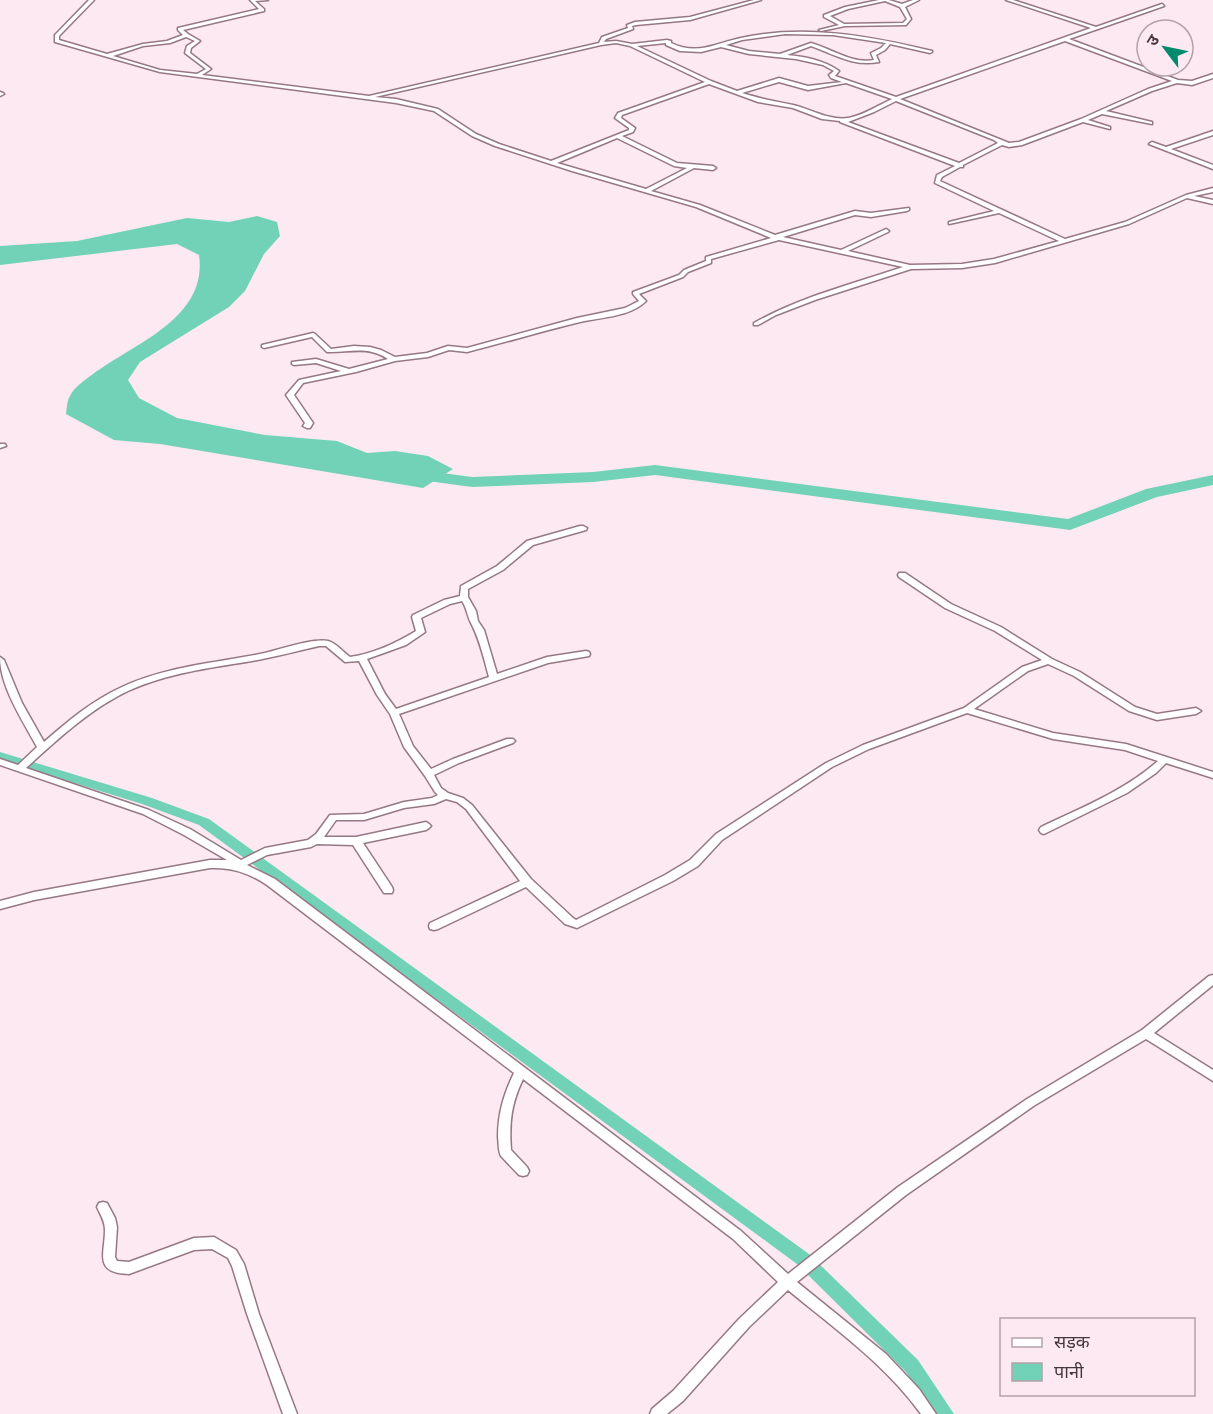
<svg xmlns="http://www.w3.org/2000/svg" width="1213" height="1414" font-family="'Fira Sans','Noto Sans Devanagari',sans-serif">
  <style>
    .water { fill: #72d2b7 }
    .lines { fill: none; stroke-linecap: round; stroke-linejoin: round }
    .canal { fill: #72d2b7; fill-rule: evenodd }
    .river { fill: #72d2b7; fill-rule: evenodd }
    .minor-casing { stroke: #967885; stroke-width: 3 }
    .minor { fill: #fff; fill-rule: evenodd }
  </style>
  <rect width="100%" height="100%" fill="#fde9f1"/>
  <path class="water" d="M257,216L277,222L280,236L264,254L245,291L229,307L140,362L128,380L139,398L177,418L265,435L337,441L367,453L395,451L428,456L453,469L423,488L160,444L114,440L66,414C67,408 67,400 70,396C74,387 85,380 93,374C135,343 208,318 199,255L177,244L0,265V246L77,241L187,218L229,222Z"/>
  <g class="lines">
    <path class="canal" d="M0,752L152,798L209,819L809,1254L918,1360L954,1414H934L906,1372L797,1264L199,825L142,804L0,760Z"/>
    <path class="river" d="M655,465L1068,519L1146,489L1213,475V485L1157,497L1070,530L655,475L593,482L472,487L413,479L407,478L404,474L407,470L413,469L472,477L593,472Z"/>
    <defs>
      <path id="minor" d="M89,0H94L59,36V40L107,54L143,44L167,41L183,35L178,30V28L259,9L250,0H268L255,1L264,9V11L183,30L188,34L200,41L191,48L190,53L211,69L202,75L369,96L599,43L602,37L628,28L627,25L635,22L690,17L754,0H761L690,20L636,25L632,26L633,29L606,39L604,42L616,41L632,44L667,40L671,41V43C697,56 716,43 741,38C805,24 870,36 932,51V52L930,53L890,44L885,50L876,55L879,62C853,67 834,54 811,46L787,55C806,57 824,60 839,71L835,76L896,97L1091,28L1006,0H1013L1096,27L1162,4L1164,6L1069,39L1178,80L1192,81L1213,74V78L1192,85L1177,83L1152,91L1106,111L1152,122V124L1102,114L1088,120L1110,127V129L1083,122L1022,145L1009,147L1002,145L963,165V167H960L942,177L940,181L1065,239L1125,222L1186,195L1213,188V192L1194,196L1213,200V204L1187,198L1129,224L995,263L962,268L911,269L815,300L776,315L758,325H754V323C800,297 853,284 903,267L779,240L711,259V263L688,272L683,277L639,294L646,301C629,318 598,317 576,323C539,332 503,343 467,352L449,350L428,357L395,361L356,372L303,383L294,395L313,423L310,428H307L303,426L305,423L286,395L299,380L341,371L316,363L294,365L292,364V362L316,359L349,369L388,359C366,345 349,353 327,352L312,337L264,348L262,347V345L313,333L315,334L331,349L354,346L370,347L381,350L395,357L427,353L448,346L467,348L577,318L625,308L639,301L633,294V292L679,275L684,270L706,261V257L771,238L696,207L572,171L495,146L472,136L434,111L396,103L160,72L55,42V35ZM785,34L833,35L886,43L881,48L871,53L874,60C852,64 832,49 811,43L780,54L749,51L726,45L742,40ZM186,37L195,41L187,46L185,53L206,69L197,74L160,70L113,56L143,46L170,43ZM1065,41L1172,81L1148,89L1081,119L1019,142L1009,143L900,99ZM616,43L630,46L705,82L618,113L615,118L629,128V130L551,161L499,144L476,134L438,109L396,99L375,97L601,45ZM666,43V45L680,51L701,52L721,47L749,54L796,59L823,65L834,71L829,75L831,78L842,82L808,86L779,78L737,91L711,81L637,46ZM779,82L808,90L846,83L892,99C879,105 862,116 848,118C830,121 810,109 793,105C775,101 760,99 742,93ZM709,84L758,102L793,108L822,119L840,121V122L955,166L937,175L935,183L994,211L949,222V224L999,213L1059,241L994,259L962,264L910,265L848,251L888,232L889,231L886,229L841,250L783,237L855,215L871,217L907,211L909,210V208L871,213L855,211L775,235L700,205L651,191L694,168L713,170L716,168L713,166L677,163L622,136L633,132L635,128L621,118L622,115ZM896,101L994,140L998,143L959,163L848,122L874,112ZM617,138L674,166L687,168L646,189L557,163Z
        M879,0H889L902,4L913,0H919L905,7L911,19L906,25L845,26L821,31L819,30L839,25L824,17V15L845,7ZM885,1L900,7L907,19L903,23L844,24L830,16L848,9Z
        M0,92L3,93L4,94L0,96Z
        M1213,131V135L1171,149L1213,165V169L1149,144L1152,142L1166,147Z
        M0,444H5L6,446L0,448Z
        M580,526H583L587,528L586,530L533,545L503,570L468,589V597L476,611L478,621L484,630L497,674L547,657L586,651L589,652L590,654L589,656L548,663L399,714L413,746L431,769L453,759L507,739H513L515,741L513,743L459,763L434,775L441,788L448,793L463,798L472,805L531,879L573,918L576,920L665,875L690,860L716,834L826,763L863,745L964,708L1022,667L1042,660L995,631L945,608L899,577L898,575L899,573H905L951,604L1001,627L1052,659L1080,672L1135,707L1157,714L1196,708L1201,711L1196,714L1157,720L1129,711L1074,676L1048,664L1028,671L974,709L1053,733L1126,744L1213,772V778L1166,763L1156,773L1127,793L1044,834L1041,833L1039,830L1041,827C1081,808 1124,791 1158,761L1125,750L1053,739L967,713L869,749L832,767L722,840L698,866L673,881L577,928L565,924L526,887L438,929L434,930L430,929L429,926L430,923L520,881L466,809L457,802L446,799L434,804L404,808L364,820H336L324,837H356L426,822L429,824L431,826L429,828L426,830L363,843L392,887L393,890L392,893H384L353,845L317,844L311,847L267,855L247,865L275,879L741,1231L788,1274L898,1187L1027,1099L1142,1030L1209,976L1213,975V985L1154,1033L1213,1070V1081L1146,1039L1035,1105L906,1195L797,1282L886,1354L919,1389L936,1414H921C885,1364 835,1329 788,1290L749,1327L683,1401L667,1414H650L652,1409L673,1391L739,1319L778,1282L733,1239L523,1079C511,1104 509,1123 511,1150L527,1167L529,1171L527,1175L523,1176L519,1175L501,1156C498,1150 499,1143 498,1137C498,1113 504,1094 514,1073L267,885C249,873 232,867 210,868L34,900L0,909V901L34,892L210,860H227L184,835L143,814L0,765V759L18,765L37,747C23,721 0,687 0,657L4,660L22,703L44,742C68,721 93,700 122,687C167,666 217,663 265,653C281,649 313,638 328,641C336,643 343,652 350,657C373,654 396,643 416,631L412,617L413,615L444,600L460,596L461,586L497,566L527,541ZM462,601C467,608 467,616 471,623C480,640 484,659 489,677L396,709L385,694L367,659L406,645L425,632L421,618L450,604ZM319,646H326L345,662L359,661L377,695L390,714L404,747L425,776L435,792L438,795L432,798L404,802L364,814L330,815L316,834L308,840L265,848L241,860L190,829L149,810L26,768C57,740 90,709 128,691C167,673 210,668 252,661C275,657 297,651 319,646Z
        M103,1202L107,1203L115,1218L117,1227L115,1257L117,1261L129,1262L194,1238L214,1237L236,1250L244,1264L259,1314L297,1414H283L247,1314L232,1266L228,1258L212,1249L194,1250L129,1274C93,1273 105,1254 105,1230C105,1221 100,1214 97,1207L99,1203Z"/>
    </defs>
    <use href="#minor" class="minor-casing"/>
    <use href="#minor" class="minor"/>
  </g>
  <rect x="1000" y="1318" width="195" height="78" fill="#fde9f1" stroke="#b3a2a9" stroke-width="1.5"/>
  <rect x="1012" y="1338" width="30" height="9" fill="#ffffff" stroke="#b3a2a9" stroke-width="1.5"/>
  <text x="1054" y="1348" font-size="18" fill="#45383d">सड़क</text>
  <rect x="1012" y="1363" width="30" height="18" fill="#72d2b7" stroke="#b3a2a9" stroke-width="1.5"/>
  <text x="1054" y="1378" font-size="18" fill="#45383d">पानी</text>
  <g transform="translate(1165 48) rotate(302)"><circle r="28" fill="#fde9f1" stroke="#b3a2a9" stroke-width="1.5"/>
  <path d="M0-4.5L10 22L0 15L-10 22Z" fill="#028a6f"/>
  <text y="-9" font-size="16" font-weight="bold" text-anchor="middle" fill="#45383d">उ</text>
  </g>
</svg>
